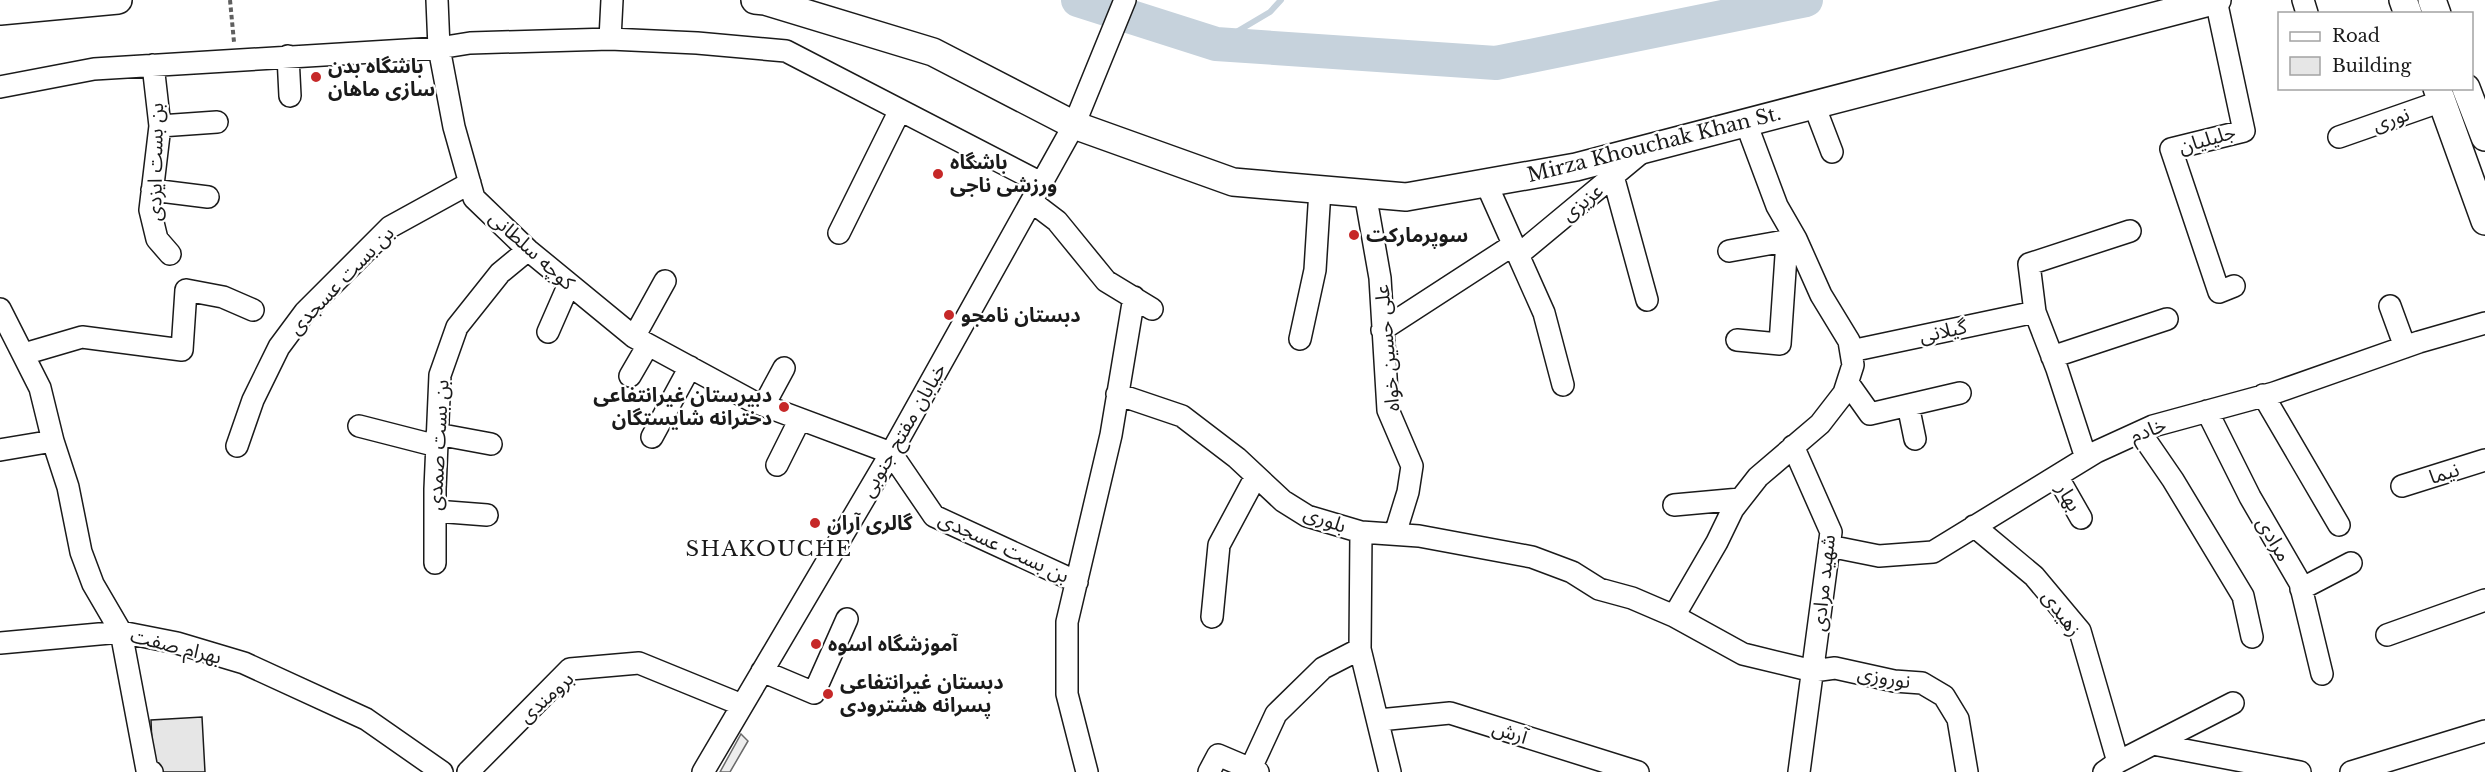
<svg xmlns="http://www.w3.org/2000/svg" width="2485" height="772" font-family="'Libre Baskerville','Noto Sans Arabic',serif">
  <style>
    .parking { fill: #ededed; stroke: #6a6a6a; stroke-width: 1.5 }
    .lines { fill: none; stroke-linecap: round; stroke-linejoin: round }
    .stream { stroke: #c6d2dc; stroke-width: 6 }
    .river { stroke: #c6d2dc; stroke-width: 34 }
    .building { fill: #e6e6e6; stroke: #1a1a1a; stroke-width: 1.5 }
    .minor-casing { stroke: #1a1a1a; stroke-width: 24 }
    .major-casing { stroke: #1a1a1a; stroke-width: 30 }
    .path { stroke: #5f5f5f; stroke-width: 4; stroke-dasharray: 4.5 3; stroke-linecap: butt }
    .minor { stroke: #fff; stroke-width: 21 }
    .major { stroke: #fff; stroke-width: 27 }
    .poi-dot { fill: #c62828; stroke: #fff; stroke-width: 2 }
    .labels { text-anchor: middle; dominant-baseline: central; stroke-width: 4.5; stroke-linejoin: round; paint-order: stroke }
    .poi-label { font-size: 20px; font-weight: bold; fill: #1a1a1a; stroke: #fff; text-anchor: start }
    .street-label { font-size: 20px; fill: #1a1a1a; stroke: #fff }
    .neighbourhood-label { font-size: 21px; letter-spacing: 1.5px; fill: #1a1a1a; stroke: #fff }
  </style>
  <rect width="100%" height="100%" fill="#fff"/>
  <path class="parking" d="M741,734L748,741L730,772H720Z"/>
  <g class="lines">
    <path class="stream" d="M1216,44L1270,12L1281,0"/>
    <path class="river" d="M1078,0L1216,44L1496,63L1806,0"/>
  </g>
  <path class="building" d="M202,717L205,772H153L151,720Z"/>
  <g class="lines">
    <defs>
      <path id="minor" d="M437,0L439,48L454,127L474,198L528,250L634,337L752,401L891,453L934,516L1077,582
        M2216,0L2244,131L2171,149L2219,292L2234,286
        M2303,0L2307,13
        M610,39L612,0
        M288,56L290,96
        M153,65L160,126L150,210L157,239L170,254
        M0,87L94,69L439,48L470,43L610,39L697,43L786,51L1041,183
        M1814,105L1832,152
        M1746,123L1777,206L1796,239L1821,295L1849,341L1853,365L1844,393L1820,424L1758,477L1733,509L1717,542L1674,616L1743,654L1813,671L1835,668L1894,681L1922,683L1944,696L1958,719L1967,772
        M160,126L217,122
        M2339,137L2442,101
        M1613,176L1647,300
        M1486,183L1544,313L1563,385
        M152,190L208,197
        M1365,193L1380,278L1388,410L1412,466L1408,492L1395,534
        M1032,202L1057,221L1106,281L1152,309
        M839,233L900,110
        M1729,251L1796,239
        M1518,255L1642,152
        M2390,306L2405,347
        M0,309L40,388L53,441L68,487L81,552L93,584L121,632L177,643L244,663L366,719L442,772
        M1382,330L1513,245
        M548,332L569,284
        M634,337L665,281
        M1300,339L1315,270L1320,190
        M1737,340L1780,344L1787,241
        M1851,351L2035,312
        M24,354L82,337L182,350L186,290L223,297L253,310
        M2052,357L2167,319
        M630,376L648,345
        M1848,383L1870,414L1960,393
        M1117,394L1182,416L1237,458L1283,501L1307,516L1361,532L1419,536L1532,557L1572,572L1599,589L1632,598L1674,616
        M2263,395L2339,525
        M764,405L784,368
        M1908,405L1915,439
        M2207,411L2250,497L2300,583L2322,674
        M359,426L437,446
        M2140,432L2173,480L2243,596L2252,637
        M437,434L491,444
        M652,437L690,367
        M237,446L253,400L279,347L305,312L390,227L470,183
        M1793,446L1831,532L1799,772
        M0,450L53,441
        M2086,458L2057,369L2035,312L2029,264L2130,231
        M777,465L800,419
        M2057,476L2081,518
        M2402,486L2485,460
        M1674,505L1740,499
        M435,511L487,515
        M1974,526L2034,576L2080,631L2118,762
        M1361,532L1360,649L1390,772
        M1829,546L1879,556L1933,552L2096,452L2153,426L2274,393L2419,342L2485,323
        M435,563V489L440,375L457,327L500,273L528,250
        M2301,589L2351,563
        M1212,617L1219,545L1256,476
        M2387,635L2485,600
        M0,643L121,632L147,770L152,772
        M762,671L814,693L847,619
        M1379,720L1450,713L1638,772
        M2153,744L2233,703
        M1251,768L1276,714L1323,668L1360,649
        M468,772L570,669L639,663L742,705
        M703,772L891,453L1074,125L1125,0
        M1087,772L1067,694V622L1111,435L1134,297
        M1209,772L1218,755L1258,772
        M2104,772L2118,762L2153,744L2300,772
        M2351,772L2485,731"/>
      <path id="major" d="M755,0L765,1L933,52L1074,125L1233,182L1406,197L1576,167L2217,0
        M2403,0L2408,14
        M2432,0L2437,14
        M0,11L118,0
        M2437,88L2485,221
        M2466,88L2485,137"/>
    </defs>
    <use href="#minor" class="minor-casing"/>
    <use href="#major" class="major-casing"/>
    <path class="path" d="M230,0L234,42"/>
    <use href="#minor" class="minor"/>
    <use href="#major" class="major"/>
  </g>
  <g class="poi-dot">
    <circle cx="316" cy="77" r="6"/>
    <circle cx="938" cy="174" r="6"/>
    <circle cx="1354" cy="235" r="6"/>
    <circle cx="949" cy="315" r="6"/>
    <circle cx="784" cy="407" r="6"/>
    <circle cx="815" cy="523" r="6"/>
    <circle cx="816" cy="644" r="6"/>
    <circle cx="828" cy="694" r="6"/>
  </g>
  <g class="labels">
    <g class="poi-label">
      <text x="328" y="66">باشگاه بدن<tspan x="328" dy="23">سازی ماهان</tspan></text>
      <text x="950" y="162">باشگاه<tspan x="950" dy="23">ورزشی ناجی</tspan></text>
      <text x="1366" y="235">سوپرمارکت</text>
      <text x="961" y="315">دبستان نامجو</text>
      <text x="772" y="395" text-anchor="end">دبیرستان غیرانتفاعی<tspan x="772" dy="23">دخترانه شایستگان</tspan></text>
      <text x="827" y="523">گالری آران</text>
      <text x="828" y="644">آموزشگاه اسوه</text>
      <text x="840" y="682">دبستان غیرانتفاعی<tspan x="840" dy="23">پسرانه هشترودی</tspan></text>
    </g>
    <g class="street-label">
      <text transform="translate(2391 119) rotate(-19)">نوری</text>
      <text transform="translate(2207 139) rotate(-16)">جلیلیان</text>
      <text transform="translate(1654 144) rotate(-14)">Mirza Khouchak Khan St.</text>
      <text transform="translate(155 162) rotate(-89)">بن بست ایزدی</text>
      <text transform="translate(1582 202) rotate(-39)">عزیزی</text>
      <text transform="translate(532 250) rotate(42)">کوچه سلطانی</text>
      <text transform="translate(341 280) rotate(-46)">بن بست عسجدی</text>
      <text transform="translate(1943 331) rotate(-12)">گیلانی</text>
      <text transform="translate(1387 348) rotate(-95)">علی حسین خواه</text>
      <text transform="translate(903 430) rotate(-60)">خیابان مفتح جنوبی</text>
      <text transform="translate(2148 430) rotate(-21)">خادم</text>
      <text transform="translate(438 445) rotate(-87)">بن بست صمدی</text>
      <text transform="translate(2444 473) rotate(-18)">نیما</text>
      <text transform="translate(2069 497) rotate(60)">بهار</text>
      <text transform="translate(1325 519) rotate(20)">بلوری</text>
      <text transform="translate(2274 539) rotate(60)">مرادی</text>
      <text transform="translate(1004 547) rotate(25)">بن بست عسجدی</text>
      <text transform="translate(1823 583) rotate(-84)">شهید مرادی</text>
      <text transform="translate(2062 613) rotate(54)">زهیدی</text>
      <text transform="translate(176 646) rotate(14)">بهرام صفت</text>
      <text transform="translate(1884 677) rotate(10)">نوروزی</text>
      <text transform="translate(546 697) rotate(-42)">برومندی</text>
      <text transform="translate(1510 732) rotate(18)">آرش</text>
    </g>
    <g class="neighbourhood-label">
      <text x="769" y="549">SHAKOUCHE</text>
    </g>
  </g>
  <rect x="2278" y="12" width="195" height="78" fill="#ffffff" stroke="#a3a3a3" stroke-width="1.5"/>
  <rect x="2290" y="32" width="30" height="9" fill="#ffffff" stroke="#a3a3a3" stroke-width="1.5"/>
  <text x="2332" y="42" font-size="18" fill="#1a1a1a">Road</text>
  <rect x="2290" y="57" width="30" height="18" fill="#e6e6e6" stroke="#a3a3a3" stroke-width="1.5"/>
  <text x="2332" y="72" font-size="18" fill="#1a1a1a">Building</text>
</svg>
